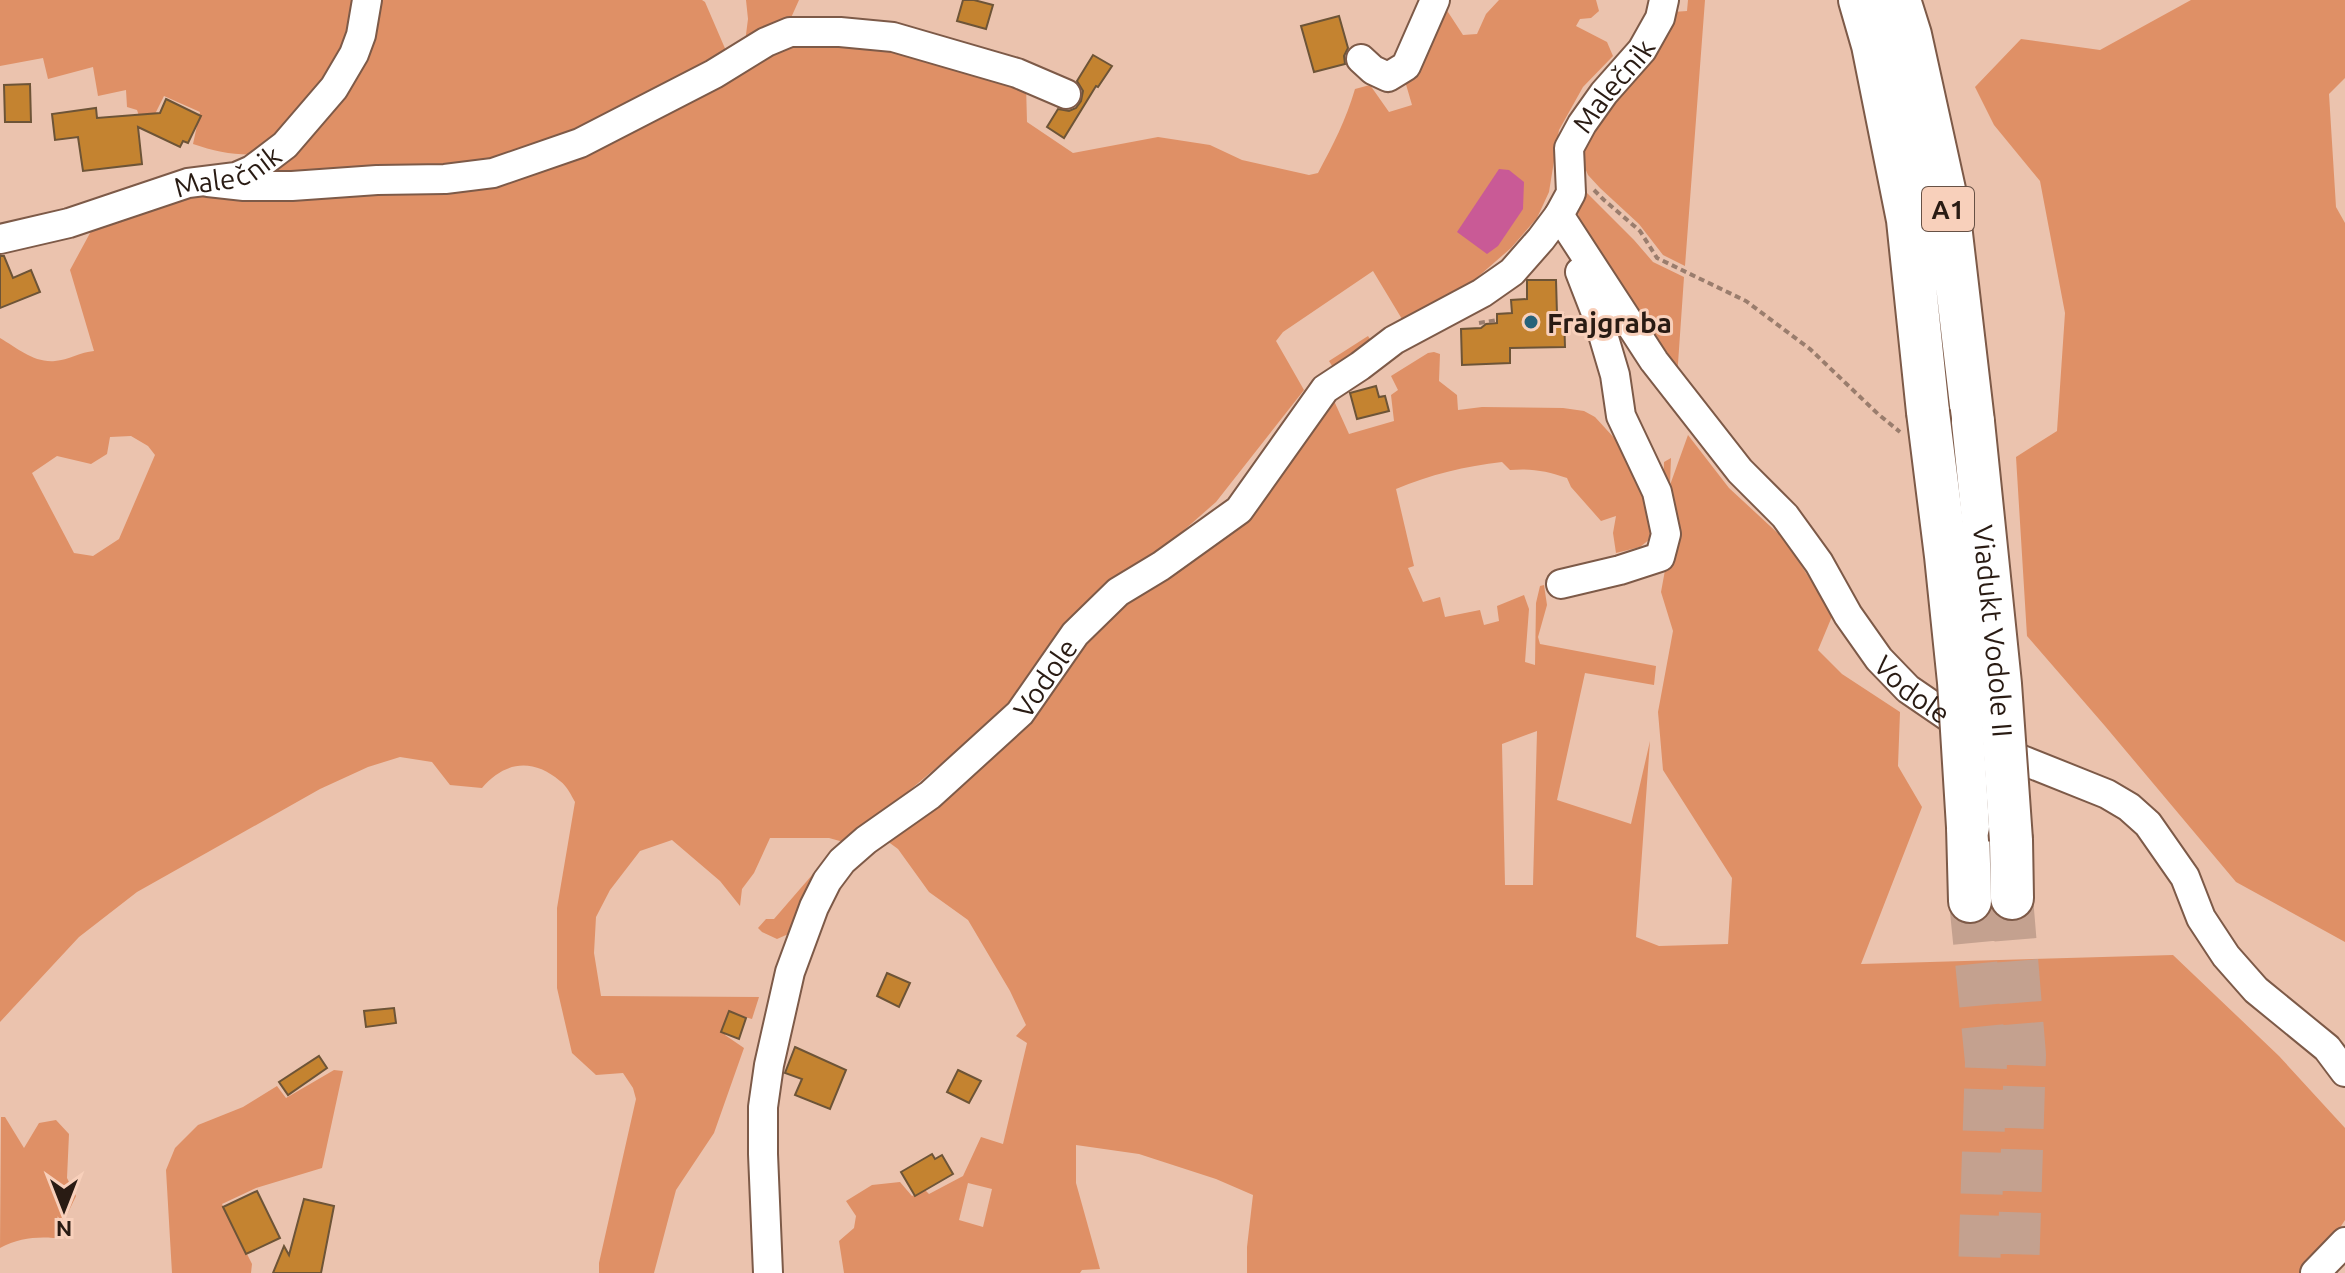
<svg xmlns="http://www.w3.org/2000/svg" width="2345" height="1273" font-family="Ubuntu,sans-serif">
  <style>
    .green { fill: #df9066; fill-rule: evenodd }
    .water { fill: #c95a96 }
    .building { fill: #c48330; stroke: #6d5437; stroke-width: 2 }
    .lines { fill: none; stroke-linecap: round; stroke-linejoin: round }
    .highway-tunnel { stroke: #c4a18f; stroke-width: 42; stroke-dasharray: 42 21; stroke-linecap: butt }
    .minor-casing { stroke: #7d5a48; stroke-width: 32 }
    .highway-casing { stroke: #7d5a48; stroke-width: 46 }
    .path { stroke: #9a7d6d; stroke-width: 4; stroke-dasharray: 6 4; stroke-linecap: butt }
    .minor { stroke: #fff; stroke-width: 28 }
    .highway { stroke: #fff; stroke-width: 42 }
    .highway-bridge-casing { stroke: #7d5a48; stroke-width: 46; stroke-linecap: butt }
    .highway-bridge { stroke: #fff; stroke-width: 42 }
    .poi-dot { fill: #27627a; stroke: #f8d0bb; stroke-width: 3 }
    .labels { text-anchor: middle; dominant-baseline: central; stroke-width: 6; stroke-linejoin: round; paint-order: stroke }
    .shield { fill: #f8d0bb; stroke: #675145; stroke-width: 2 }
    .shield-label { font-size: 26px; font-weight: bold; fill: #291b13 }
    .street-label { font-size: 28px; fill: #291b13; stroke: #f8d0bb }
    .poi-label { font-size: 28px; font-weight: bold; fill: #291b13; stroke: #f8d0bb; text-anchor: start }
  </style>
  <rect width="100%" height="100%" fill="#ebc3ae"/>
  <path class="green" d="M0,0H360L346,57L269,153C243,157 219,153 193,144L200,112L164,96L150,124L142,125L137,110L127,107L126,90L98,96L93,67L48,79L43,58L0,66Z
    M374,0H702L705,2L730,60L773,43L840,36L1026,85L1027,122L1073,153L1158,137L1210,145L1242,160L1309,175L1318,173C1333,145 1346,120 1355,89L1370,85L1389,112L1412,105L1405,81L1446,9L1463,35L1477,34L1486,14L1499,0H1596L1599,11L1591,18L1580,19L1576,26L1607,42L1613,56L1583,87L1559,130L1549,192L1537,218L1511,248L1449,302L1405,324L1373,271L1283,332L1276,341L1304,390L1216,502L1167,545L1127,569L1103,592L1084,605L1053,639L1006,709L847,843L829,838H770L754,873L742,889L740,906L720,881L672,840L640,851L610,890L596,917L594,953L601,996L759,997L752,1019L731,1013L725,1035L744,1048L714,1133L676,1190L654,1273H599V1263L636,1099L633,1088L623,1073L596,1075L572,1053L557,988V908L575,802C571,795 567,786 560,781C533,758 505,761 482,788L450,785L432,762L400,757L368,767L320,789L137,892L79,937L0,1022V338C17,348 34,363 55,361C68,360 81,352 94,351L70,270L96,222L167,197L265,179ZM131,436L148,446L155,455L119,539L93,556L74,553L32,473L57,456L91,464L107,454L110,437Z
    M746,0H799L786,29L744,50L748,19Z
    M1688,0H1705L1685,266L1663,255L1639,224L1600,188L1588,175L1582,161L1585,127L1673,12L1687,11Z
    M2191,0H2345V78L2329,94L2336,207L2345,223V942L2236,882L2105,726L2027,636L2016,457L2057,431L2065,313L2040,181L1994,125L1975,87L2021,39L2100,50Z
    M1583,189L1634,240L1653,262L1684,277L1677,378L1585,246L1574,195Z
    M1368,336L1374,345L1334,369L1329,361Z
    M1434,352L1440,354L1439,381L1457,395L1458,410L1482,407L1563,408L1584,411L1595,417L1617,441L1654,518L1650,539L1640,547L1616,553L1613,533L1616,516L1601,521L1571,487L1567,478C1547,471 1531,468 1510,470L1502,462C1466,466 1429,475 1396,489L1414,566L1408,568L1423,602L1440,597L1445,617L1480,610L1484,625L1499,621L1497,606L1524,595L1529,609L1525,662L1535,665L1536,603L1540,586L1544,585L1547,605L1538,637L1540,644L1656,666L1654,685L1585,673L1557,800L1631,824L1650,741L1636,937L1659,946L1728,944L1732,878L1663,770L1658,712L1673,631L1661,592L1670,543L1663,496L1664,462L1671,458L1670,485L1688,435L1729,488L1783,538L1833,614L1818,650L1842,674L1900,712L1898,766L1922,807L1861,964L2173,955L2279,1056L2345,1128V1220L2310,1273H1247V1247L1253,1195L1216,1179L1139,1154L1076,1145V1183L1100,1269L1082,1270L1080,1273H844L839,1241L854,1228L856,1216L846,1201L872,1185L900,1182L912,1196L925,1190L929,1194L963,1176L981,1137L1003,1144L1027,1043L1016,1036L1026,1025L1010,991L968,920L929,892L898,849L883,838L1089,629L1220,523L1330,392L1349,434L1394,421L1391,395L1398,390L1391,376L1428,353ZM1537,731L1533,885H1505L1502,744ZM968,1183L992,1189L983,1227L959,1220Z
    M819,867H828L793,932L777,939L762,932L758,928L766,919H774Z
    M334,1070L343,1071L322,1168L256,1188L222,1204L252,1264L251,1273H172L166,1170L175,1148L198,1125L243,1107L277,1086L286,1098Z
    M1,1117H5L24,1148L39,1123L56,1120L69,1134L67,1178L76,1196L63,1223V1239C41,1236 21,1237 0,1248Z"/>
  <path class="water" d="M1499,169L1509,170L1524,182L1523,209L1498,246L1487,254L1457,232Z"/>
  <path class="building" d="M963,0H974L993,5L986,29L957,21Z
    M1339,16L1348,48L1344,56L1345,64L1314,72L1301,26Z
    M1093,55L1112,66L1098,87L1096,86L1064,138L1047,127L1058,109L1069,111L1076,108L1081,101L1083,91L1077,81Z
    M30,84L31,122H5L4,85Z
    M166,99L201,116L188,143L183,141L180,147L138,127L142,164L83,171L78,137L55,140L52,114L96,108L97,118L160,113Z
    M0,256H4L13,278L31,270L40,292L0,308Z
    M1527,280H1556L1557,314H1564L1565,347L1510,348V363L1462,365L1461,329L1481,328L1486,324L1497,323V314L1512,313L1511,300L1527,299Z
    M1376,386L1379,397L1385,396L1389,411L1357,419L1350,393Z
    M887,973L910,983L899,1007L877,996Z
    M394,1008L396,1023L366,1027L364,1011Z
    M729,1011L746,1018L739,1039L721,1032Z
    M795,1047L846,1070L830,1109L795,1095L802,1079L785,1073Z
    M319,1056L327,1068L288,1095L279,1082Z
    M958,1070L981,1081L969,1103L947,1092Z
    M932,1154L935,1159L942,1155L953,1174L915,1196L901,1172Z
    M257,1191L280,1238L246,1254L223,1207Z
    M304,1199L334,1206L321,1273H273L284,1246L289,1255Z"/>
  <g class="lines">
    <path class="highway-tunnel" d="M2012,898L2025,1055L2018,1273
      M1970,901L1986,1062L1979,1273"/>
    <defs>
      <g id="minor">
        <path d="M1361,59L1373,70L1388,77L1406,66L1435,0"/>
        <path d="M208,182L244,186H292L377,180L445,179L493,173L580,143L714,74L766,42L790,32H840L893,37L1017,73L1066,94"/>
        <path id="s1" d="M1559,215L1654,361L1740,471L1785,516L1819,563L1848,615L1879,659L1908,689L1984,741L2022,760L2107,794L2129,807L2148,824L2185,877L2201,918L2226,956L2256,990L2327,1048L2345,1072"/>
        <path id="s2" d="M0,239L69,223L188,183L236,177L252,170L285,145L334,88L354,54L361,35L367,0"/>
        <path d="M1561,584L1620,570L1660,557L1666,534L1657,492L1621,416L1615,375L1599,321L1580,272"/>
        <path id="s3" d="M768,1273L763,1154V1107L769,1065L790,972L814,907L827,881L842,861L866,840L930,795L1020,713L1075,634L1118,592L1161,566L1239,510L1325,389L1360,366L1394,340L1482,293L1512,272L1541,239L1559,215L1571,193L1569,148L1582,124L1604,93L1642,50L1660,18L1664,0"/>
        <path d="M2315,1273L2345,1242"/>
      </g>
      <path id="highway" d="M1860,0L1873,45L1908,220L1928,412
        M1899,0L1910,35L1948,208L1973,422
        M1968,827L1970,901
        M2011,840L2012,898"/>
    </defs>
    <use href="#minor" class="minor-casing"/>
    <use href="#highway" class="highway-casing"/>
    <path class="path" d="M1594,190L1604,200L1640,231L1657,258L1746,301L1810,349L1878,414L1900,432
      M1479,323L1497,320"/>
    <use href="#minor" class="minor"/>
    <use href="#highway" class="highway"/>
    <defs>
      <g id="highway-bridge">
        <path d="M1928,412L1946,556L1959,682L1968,827"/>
        <path id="s4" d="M1973,422L2000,684L2011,840"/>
      </g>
    </defs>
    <use href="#highway-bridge" class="highway-bridge-casing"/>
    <use href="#highway-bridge" class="highway-bridge"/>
  </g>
  <circle class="poi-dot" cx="1531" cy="322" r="8"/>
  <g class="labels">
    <rect class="shield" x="1922" y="187" width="52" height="44" rx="6"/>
    <g class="shield-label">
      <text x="1948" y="209">A1</text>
    </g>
    <g class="street-label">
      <text stroke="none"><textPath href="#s3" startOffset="1552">Malečnik</textPath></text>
      <text stroke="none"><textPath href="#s2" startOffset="238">Malečnik</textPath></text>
      <text stroke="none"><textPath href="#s4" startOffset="210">Viadukt Vodole II</textPath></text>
      <text stroke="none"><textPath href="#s3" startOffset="702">Vodole</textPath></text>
      <text stroke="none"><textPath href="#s1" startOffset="594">Vodole</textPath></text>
    </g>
    <g class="poi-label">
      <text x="1547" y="322">Frajgraba</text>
    </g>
  </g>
  <g transform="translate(64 1209) rotate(180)" stroke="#f8d0bb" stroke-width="6" paint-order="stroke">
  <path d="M0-6L14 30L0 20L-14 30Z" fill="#291b13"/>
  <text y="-12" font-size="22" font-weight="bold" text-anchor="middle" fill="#291b13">N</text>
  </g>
</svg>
